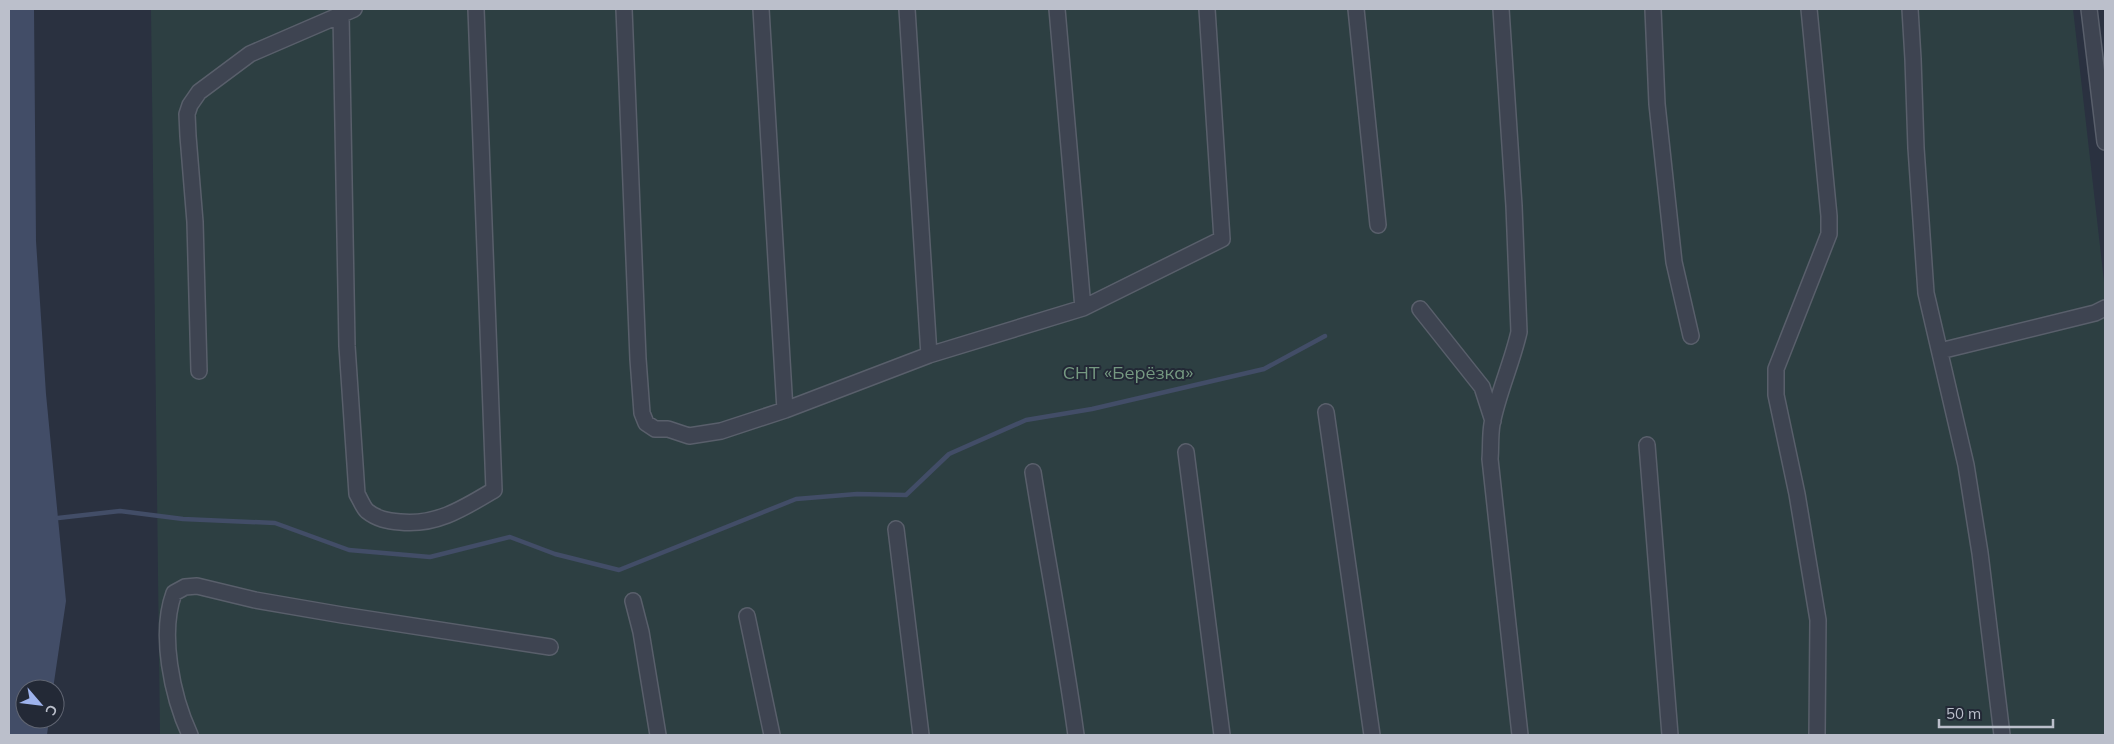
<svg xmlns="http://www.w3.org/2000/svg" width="2114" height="744" font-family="Mulish,sans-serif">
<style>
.green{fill:#2d3f42}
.water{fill:#424d67}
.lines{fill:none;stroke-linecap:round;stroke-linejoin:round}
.stream{stroke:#424d67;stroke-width:4.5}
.minor-casing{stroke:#595f6b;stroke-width:18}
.minor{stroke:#3e4451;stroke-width:15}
.labels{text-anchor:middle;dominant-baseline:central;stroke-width:4;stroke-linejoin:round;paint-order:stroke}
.park-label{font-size:18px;fill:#759981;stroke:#232936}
</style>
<rect width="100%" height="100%" fill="#2a3140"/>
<path class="green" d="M151 9H2073L2105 290V735H160Z"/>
<path class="water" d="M9 9H34L36 241 46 394 66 601 53 689H25V719H49L47 735H9Z"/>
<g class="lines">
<path class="stream" d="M58 518 120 511 183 519 275 523 349 550 430 557 510 537 555 554 619 570 796 499 857 494 906 495 949 454 1026 420 1092 409 1264 369 1325 336"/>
<g class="minor-casing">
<path id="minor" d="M624 9 638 359 642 413 646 423 655 429H668L689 436 721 431 785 410 929 355 1083 308 1222 239 1207 9
M761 9 785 410
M907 9 929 355
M1057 9 1083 308
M1356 9 1378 225
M1501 9 1514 206 1519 332C1512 363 1498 393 1492 424 1490 436 1491 448 1490 459L1520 735
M1653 9 1657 104 1674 262 1691 336
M1809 9 1829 216V234L1776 369V395L1797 494 1818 620 1817 735
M1910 9 1913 59 1916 148 1926 293 1966 465 1980 553 2002 735
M2089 9 2105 142
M341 14 347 346 357 494C360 499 363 507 367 511 377 519 387 521 400 522 436 526 464 508 494 490L476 9
M1420 309 1482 387 1493 421
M1940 351 2095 313 2105 308
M199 371 195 222 188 136 187 114 190 105 199 92 250 54 354 9
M1326 412 1372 735
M1647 445 1670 735
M1186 452 1222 735
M1033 472C1047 560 1064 647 1076 735
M896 529 921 735
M633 601 641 632 658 735
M747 616 772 735
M190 735C172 696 159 634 174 593L185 587 197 586 255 600 342 615 550 647"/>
</g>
<use href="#minor" class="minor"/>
</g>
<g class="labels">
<g class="park-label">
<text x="1128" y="372">СНТ «Берёзка»</text>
</g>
</g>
<rect width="2114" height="744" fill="none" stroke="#bbbfcb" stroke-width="20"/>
<g transform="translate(40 704) rotate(118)"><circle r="24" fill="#232936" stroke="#606572"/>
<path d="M0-4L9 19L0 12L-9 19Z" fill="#9eb3ed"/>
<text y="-8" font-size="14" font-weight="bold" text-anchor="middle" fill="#bbbfcb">С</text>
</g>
<path d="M1939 719v8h114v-8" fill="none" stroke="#bbbfcb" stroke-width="2.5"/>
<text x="1946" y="719" font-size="15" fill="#bbbfcb" stroke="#232936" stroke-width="4" paint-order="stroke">50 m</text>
</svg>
